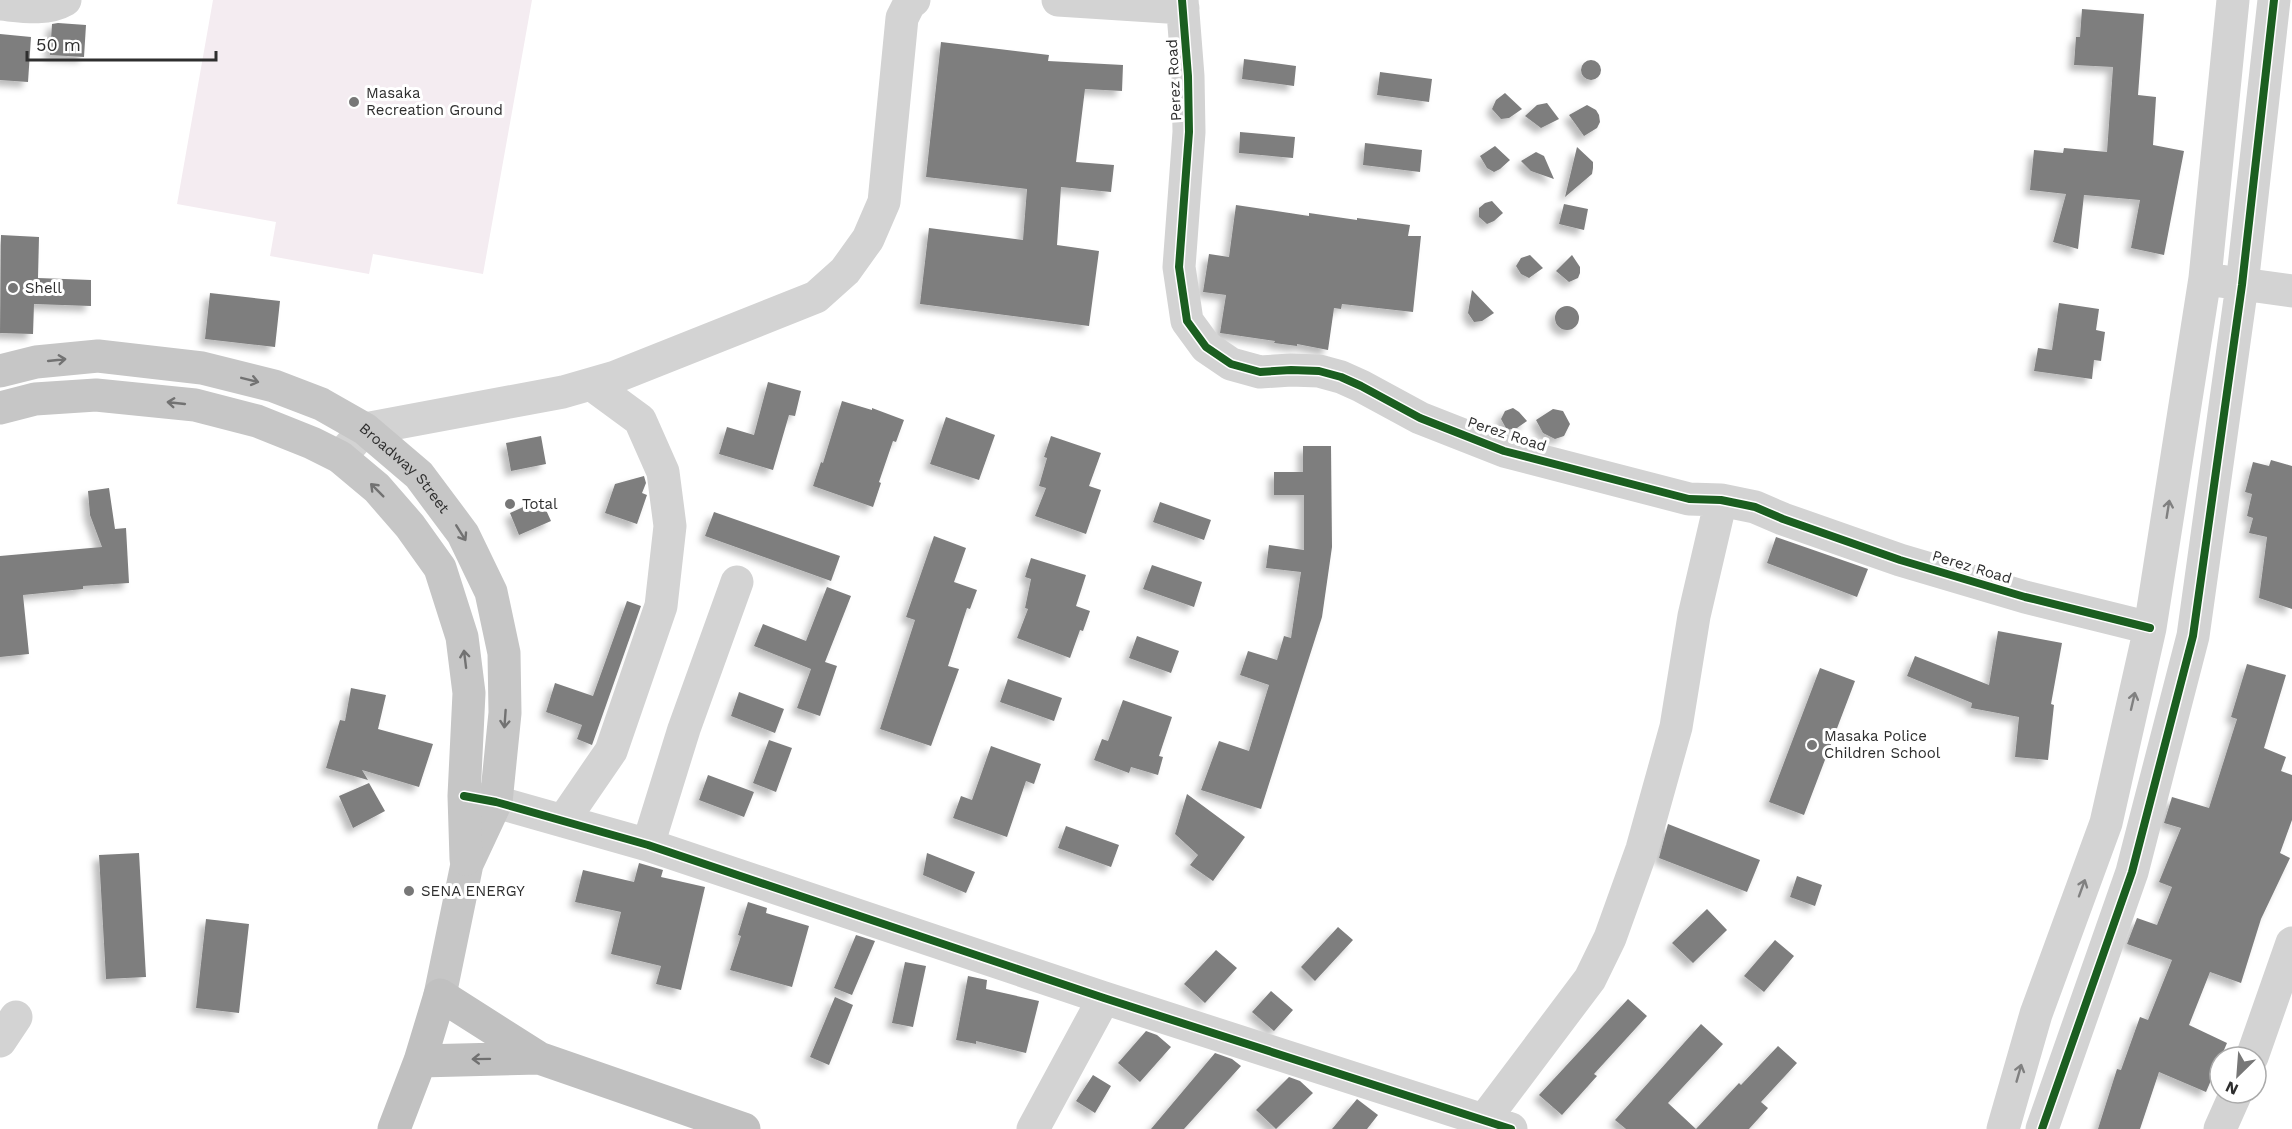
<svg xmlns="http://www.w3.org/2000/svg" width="2292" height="1129" font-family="'Work Sans',sans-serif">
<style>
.green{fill:#f4ecf1}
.building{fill:#7e7e7e;filter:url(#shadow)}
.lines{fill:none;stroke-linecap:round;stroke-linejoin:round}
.minor{stroke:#d3d3d3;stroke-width:33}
.major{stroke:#c6c6c6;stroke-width:33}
.highway{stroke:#c0c0c0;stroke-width:33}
.cycleway-casing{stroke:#fff;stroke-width:11}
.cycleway{stroke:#1b5e20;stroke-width:8}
.oneway{stroke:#727272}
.oneway2{stroke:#808080}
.oneway3{stroke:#707070}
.poi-dot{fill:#777;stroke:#fff;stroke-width:2}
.labels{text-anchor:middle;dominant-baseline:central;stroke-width:6;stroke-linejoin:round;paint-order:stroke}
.street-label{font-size:15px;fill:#2e2e2e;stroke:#fff}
.poi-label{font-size:15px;fill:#2e2e2e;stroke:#fff;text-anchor:start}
</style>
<defs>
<filter id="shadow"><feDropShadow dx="-5.5" dy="5.5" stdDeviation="3" flood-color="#0004"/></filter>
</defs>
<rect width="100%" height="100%" fill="#fff"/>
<path class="green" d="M213 0H532L483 274 373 254 369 274 270 256 276 222 177 204Z"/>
<path class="building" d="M2082 9 2144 14 2138 95 2156 97 2153 145 2184 151 2164 255 2131 248 2140 200 2084 195 2078 249 2053 242 2066 194 2030 190 2034 150 2063 153 2064 148 2107 152 2113 67 2074 65 2076 37H2080Z
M58 23 86 25 84 57 50 55 52 24Z
M0 34 31 37 28 82 0 80Z
M941 42 1049 55 1048 61 1123 65 1122 91 1085 89 1076 162 1114 165 1111 192 1061 187 1057 245 1099 251 1089 326 920 304 929 228 1023 240 1027 189 926 177Z
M1244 59 1296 66 1294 86 1242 79Z
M1581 70a10 10 0 1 1 20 0a10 10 0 1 1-20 0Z
M1380 72 1432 79 1429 102 1377 95Z
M1505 93 1522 109 1509 118 1501 119 1492 109 1496 100Z
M1547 103 1559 119 1541 128 1525 116 1537 105Z
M1587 105 1596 110 1599 115 1600 122 1597 128 1584 136 1569 115Z
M1240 132 1295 137 1293 158 1239 153Z
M1365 143 1422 150 1420 172 1363 165Z
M1495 146 1510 160 1500 169 1494 172 1487 168 1480 156Z
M1577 147 1593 162V168L1592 174 1565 197Z
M1536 152 1544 156 1554 179 1531 171 1521 161Z
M1492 201 1503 213 1494 221 1487 224 1479 217V208L1485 203Z
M1564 204 1588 209 1584 230 1559 224Z
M1236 205 1309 216V213L1357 220V218L1410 225 1408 236H1421L1413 312 1342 304 1341 309 1334 308 1328 350 1297 344V346L1274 343 1275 341 1220 333 1226 295 1203 292 1209 254 1229 257Z
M1 235 39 237 38 278 91 280V306L34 304 33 334 0 333Z
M1530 255 1543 268 1529 278 1521 274 1516 266 1521 258Z
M1572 255 1580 267V273L1578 278 1569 282 1556 271Z
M1472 290 1494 313 1482 321 1474 322 1468 313Z
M210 293 280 301 275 347 205 339Z
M2059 303 2099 309 2096 330 2105 332 2101 361 2094 360 2092 379 2034 371 2038 348 2052 350Z
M1555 318a12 12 0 1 1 24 0a12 12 0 1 1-24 0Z
M768 382 801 391 795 416 789 415 773 470 719 454 727 427 754 435Z
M842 401 872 410V408L904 420 896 442 893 441 879 482 881 483 873 507 813 486 821 462 823 463Z
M1513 408 1519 412 1527 421 1517 428 1507 430 1501 419 1505 411Z
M1553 409 1563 411 1570 424 1564 436 1555 439 1543 433 1536 420Z
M946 417 995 435 979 480 930 464Z
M541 436 546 464 511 471 506 443Z
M1051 436 1101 453 1089 486 1101 490 1086 534 1035 516 1046 488 1039 486 1047 458 1044 457Z
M1303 446H1331L1332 547 1322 617 1261 809 1201 790 1219 741 1249 751 1269 685 1240 675 1248 651 1277 660 1284 636 1291 638 1301 572 1266 568 1269 545 1304 550V495H1274V472H1303Z
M2271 460 2292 466V609L2259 598 2267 537 2249 533 2253 518 2247 516 2252 494 2245 492 2253 462 2269 466Z
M644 476 646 483 642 493 647 495 637 524 605 513 615 484Z
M109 488 115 529 126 528 129 583 83 586V589L23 595 29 654 0 657V556L102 547 90 515 88 491Z
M541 499 551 521 519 535 510 513Z
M1160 502 1211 520 1204 540 1153 522Z
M714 512 840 556 831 581 705 536Z
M934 536 966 548 954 582 977 590 970 609 967 608 948 666 959 669 931 746 880 729 915 620 906 617Z
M1776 537 1868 569 1857 597 1767 563Z
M1031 558 1086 575 1076 606 1090 611 1083 631 1080 630 1070 658 1017 638 1028 609 1025 608 1031 579 1025 577Z
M1152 565 1202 582 1194 607 1143 589Z
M827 587 851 596 825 662 837 666 820 716 797 708 811 669 754 646 763 624 806 641Z
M627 601 641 606 592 745 577 739 582 725 546 712 555 683 593 696Z
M1998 631 2062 643 2051 704 2054 705 2048 760 2015 757 2019 717 1971 708 1972 703 1907 676 1915 656 1989 685Z
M1137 636 1179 651 1171 673 1129 658Z
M2247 664 2286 675 2264 748 2286 757 2281 771 2292 775V820L2280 853 2290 858 2261 919 2241 983 2210 972 2189 1025 2227 1043 2206 1092 2159 1072 2140 1129H2098L2117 1069 2121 1070 2140 1017 2148 1020 2172 960 2127 944 2137 918 2157 925 2172 887 2159 882 2181 828 2164 823 2172 797 2209 808 2237 719 2231 717Z
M1820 668 1855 681 1804 815 1769 802Z
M1008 679 1062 698 1054 721 1000 702Z
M351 688 386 695 378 729 433 744 419 787 362 770 368 780 326 768 340 720 345 721Z
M739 692 784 709 775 733 731 716Z
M1123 700 1172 717 1159 756 1163 757 1158 775 1131 767 1129 773 1094 760 1102 739 1108 741Z
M769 740 792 748 776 792 753 783Z
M991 746 1041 764 1034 784 1026 781 1007 837 953 818 961 796 972 800Z
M708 775 754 792 744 817 699 800Z
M369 783 385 811 353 828 339 796Z
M1187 794 1245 837 1213 881 1190 865 1198 855 1175 834Z
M1668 824 1760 860 1747 892 1659 858Z
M1066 826 1119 845 1111 867 1058 848Z
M139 853 146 977 106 979 99 855Z
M927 853 975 872 966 893 923 875Z
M639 863 663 870 661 877 705 887 681 990 656 984 661 966 611 954 621 912 575 902 583 870 634 882Z
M1797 876 1822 885 1815 906 1790 897Z
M748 902 767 908 766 913 809 926 792 987 730 970 741 936 738 935Z
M1707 909 1727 930 1693 963 1672 943Z
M206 919 249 924 239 1013 196 1008Z
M1338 927 1353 940 1315 981 1301 967Z
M856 935 875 941 852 995 834 988Z
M1775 940 1794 956 1764 992 1744 976Z
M1216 950 1237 968 1205 1003 1184 984Z
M905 962 926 966 913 1027 892 1023Z
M968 976 987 980 986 989 1039 1001 1026 1053 976 1041V1044L956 1040Z
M1271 991 1293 1010 1274 1031 1252 1012Z
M835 997 853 1005 829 1065 810 1057Z
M1628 999 1647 1016 1594 1074 1597 1076 1562 1115 1539 1095Z
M1701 1024 1723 1044 1668 1103 1696 1129 1739 1083 1741 1085 1778 1046 1797 1063 1761 1102 1768 1108 1749 1129H1626L1615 1120Z
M1146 1031 1157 1035 1171 1047 1140 1082 1118 1063Z
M1215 1053 1232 1059 1241 1066 1184 1129H1151Z
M1093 1075 1111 1086 1095 1113 1076 1101Z
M1289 1077 1300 1081 1313 1093 1276 1129 1256 1110Z
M1357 1099 1378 1115 1367 1129H1332Z"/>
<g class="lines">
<path class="minor" d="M1058 0 1183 8
M1182 0 1188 76 1189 132 1179 267 1187 321 1206 347 1231 364 1260 372 1291 370 1319 371 1341 377 1361 386 1420 418 1504 451 1689 499 1721 500 1755 507 1783 519 1900 560 2025 597 2150 628
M0 4C21 6 46 11 65 0
M2220 281 2292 291
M340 457 365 429 563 392 615 377 816 297 845 271 868 239 884 202 902 18 909 4 914 0
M467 797 496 802 648 845 1104 998 1511 1129
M563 821 611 751 661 606 670 526 663 472 640 420 591 384
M648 845 684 729 737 582
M0 1041 16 1017
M2252 1057 2292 943
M1484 1120 1590 979 1610 938 1642 849 1676 727 1694 616 1721 500
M1033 1129 1104 998
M2003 1129 2036 1014 2106 823 2150 628 2205 278 2233 0
M2042 1129 2132 872 2193 636 2242 285 2274 0
M2220 1129 2236 1093"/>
<g class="major">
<path id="s1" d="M0 371 36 362 98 356 202 368 274 386 321 404 365 429 419 475 463 534 491 592 504 653 505 713 496 802 467 864 440 995"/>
<path d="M0 408 35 399 96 395 195 405 257 421 312 443 340 457 377 488 410 526 440 568 462 637 469 693 464 796 466 859"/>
</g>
<path class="highway" d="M420 1061 539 1058
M394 1129 420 1061 440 995 539 1058 744 1129"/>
<g class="cycleway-casing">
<path id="cycleway" d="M1182 0 1188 76 1189 132 1179 267 1187 321 1206 347 1231 364 1260 372 1291 370 1319 371 1341 377 1361 386 1420 418 1504 451 1689 499 1721 500 1755 507 1783 519 1900 560 2025 597 2150 628
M464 796 496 802 648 845 1104 998 1511 1129
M2042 1129 2132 872 2193 636 2242 285 2274 0"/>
</g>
<use href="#cycleway" class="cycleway"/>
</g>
<defs><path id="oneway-shaft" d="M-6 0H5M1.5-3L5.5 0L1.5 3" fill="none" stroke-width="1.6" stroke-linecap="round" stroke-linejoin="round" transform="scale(1.5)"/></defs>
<g class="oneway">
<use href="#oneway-shaft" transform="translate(57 360) rotate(-6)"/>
<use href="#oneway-shaft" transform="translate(250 380) rotate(14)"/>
<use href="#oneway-shaft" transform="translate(176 403) rotate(-174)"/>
<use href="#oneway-shaft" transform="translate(377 490) rotate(-135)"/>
<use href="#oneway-shaft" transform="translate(461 533) rotate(58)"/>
<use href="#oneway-shaft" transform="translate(465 659) rotate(-97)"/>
<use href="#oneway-shaft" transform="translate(505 719) rotate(94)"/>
</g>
<g class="oneway2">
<use href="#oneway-shaft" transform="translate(2168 509) rotate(-81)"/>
<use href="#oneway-shaft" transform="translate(2133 701) rotate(-77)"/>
<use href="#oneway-shaft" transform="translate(2082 888) rotate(-70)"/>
<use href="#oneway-shaft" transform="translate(2019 1073) rotate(-74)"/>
</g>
<use class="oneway3" href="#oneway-shaft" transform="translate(481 1059) rotate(179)"/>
<g class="poi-dot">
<circle cx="354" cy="102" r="6"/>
<circle cx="13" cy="288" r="6"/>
<circle cx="510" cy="504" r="6"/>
<circle cx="1812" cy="745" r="6"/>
<circle cx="409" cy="891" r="6"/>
</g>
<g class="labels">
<g class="street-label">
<text transform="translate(1174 80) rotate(-93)">Perez Road</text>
<text transform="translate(1507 434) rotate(18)">Perez Road</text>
<text stroke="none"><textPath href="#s1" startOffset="435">Broadway Street</textPath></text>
<text transform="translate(1972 567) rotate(17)">Perez Road</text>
</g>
<g class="poi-label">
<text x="366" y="93">Masaka<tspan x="366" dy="17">Recreation Ground</tspan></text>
<text x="25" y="288">Shell</text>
<text x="522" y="504">Total</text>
<text x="1824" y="736">Masaka Police<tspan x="1824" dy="17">Children School</tspan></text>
<text x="421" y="891">SENA ENERGY</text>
</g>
</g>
<g transform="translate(2238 1075) rotate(205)"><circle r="28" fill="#ffffff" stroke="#ababab" stroke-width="1.5"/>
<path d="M0-4.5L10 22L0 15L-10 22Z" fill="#777777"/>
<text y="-9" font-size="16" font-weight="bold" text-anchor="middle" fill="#2e2e2e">N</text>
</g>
<path d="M27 51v9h189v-9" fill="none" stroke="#2e2e2e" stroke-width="3"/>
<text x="36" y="51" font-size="18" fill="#2e2e2e" stroke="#ffffff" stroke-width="4.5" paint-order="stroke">50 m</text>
</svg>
